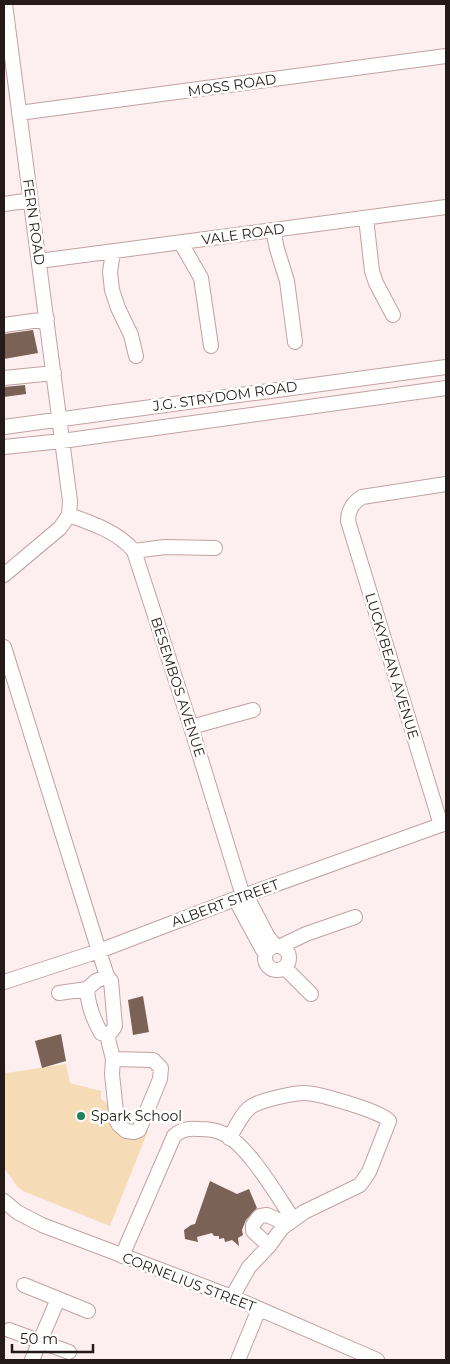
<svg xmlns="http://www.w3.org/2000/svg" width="450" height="1364" font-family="Montserrat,sans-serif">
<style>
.green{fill:#f6dcb6}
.building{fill:#7a6256}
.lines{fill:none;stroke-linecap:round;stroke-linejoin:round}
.minor-casing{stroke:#c0a2a0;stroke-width:16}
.minor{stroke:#fff;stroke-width:14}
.poi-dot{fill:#1f825b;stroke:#fff;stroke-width:2}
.labels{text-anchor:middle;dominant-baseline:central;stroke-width:5;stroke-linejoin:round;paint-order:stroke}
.street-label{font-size:14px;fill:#251a1a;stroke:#fff}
.poi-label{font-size:14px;fill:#251a1a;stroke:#fff;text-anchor:start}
</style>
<rect width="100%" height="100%" fill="#fdefef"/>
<path class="green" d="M66 1064 70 1083 101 1091V1099L148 1131 110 1226 23 1191 17 1186 4 1168V1066L6 1073Z"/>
<path class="building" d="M33 330 38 353 4 359V334Z
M25 385 26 394 4 397V387Z
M143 996 149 1032 133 1035 128 1000Z
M61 1034 66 1061 42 1068 35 1041Z
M210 1181 237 1194 249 1189 257 1208 246 1220 242 1230 243 1235 238 1238 239 1246 232 1240 225 1242 224 1238 219 1239V1236H214L212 1233 197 1237 198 1242 185 1239 184 1230 191 1225 195 1224Z"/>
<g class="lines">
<g class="minor-casing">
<path id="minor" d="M19 113 446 56
M4 204 31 200
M366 218 372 271 376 283 393 315
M273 230 277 249 287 281 295 342
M181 243 201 278 211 346
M113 252 110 272 112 290 118 308 131 335 136 356
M39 261 446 207
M4 325 47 319
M4 378 54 373
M4 427 446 367
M4 447 62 441 446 388
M69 515C92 523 118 532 134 551L191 727 243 896
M134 551 165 547 215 548
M4 575 60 528 69 515 70 501 5 4
M4 647 99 951 107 976 111 981 115 1026 112 1031 107 1035
M191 727 253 710
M441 825 348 521C348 510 352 503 362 497L446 484
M246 895 268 937 275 945
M235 899 265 954
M265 958a12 12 0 1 1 24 0a12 12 0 1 1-24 0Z
M281 946 306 934 355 917
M285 968 311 994
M4 982 99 951 235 899 446 823
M87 989C88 1005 93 1019 101 1033L107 1035
M59 993 87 989 96 981 107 976
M107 1035 113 1059 112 1074 117 1121 119 1125 126 1131 134 1132 139 1130 160 1079 161 1068 153 1060 113 1059
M229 1138C236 1128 242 1112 252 1106 262 1100 293 1093 305 1093 317 1093 384 1112 389 1121L369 1172 360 1185 304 1212 282 1228 269 1246 249 1267 232 1297
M4 1201 17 1212 42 1225 232 1297 377 1360
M260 1216 267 1215 287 1224
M258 1218 253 1225V1231L269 1246
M122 1256 174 1136C181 1129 190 1128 199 1129 206 1129 216 1130 222 1133 247 1143 278 1197 293 1219
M24 1285 88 1311
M9 1330 69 1352
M32 1360 58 1299
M238 1360 259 1309"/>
</g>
<use href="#minor" class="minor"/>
</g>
<circle class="poi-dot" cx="81" cy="1116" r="5"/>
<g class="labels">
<g class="street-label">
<text transform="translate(232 85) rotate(-8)">MOSS ROAD</text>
<text transform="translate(34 222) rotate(82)">FERN ROAD</text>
<text transform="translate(243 234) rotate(-8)">VALE ROAD</text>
<text transform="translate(225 396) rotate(-8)">J.G. STRYDOM ROAD</text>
<text transform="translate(392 666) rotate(73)">LUCKYBEAN AVENUE</text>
<text transform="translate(178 687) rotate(72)">BESEMBOS AVENUE</text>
<text transform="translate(225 903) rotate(-20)">ALBERT STREET</text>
<text transform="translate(189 1282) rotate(21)">CORNELIUS STREET</text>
</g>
<g class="poi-label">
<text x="91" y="1116">Spark School</text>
</g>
</g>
<rect width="450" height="1364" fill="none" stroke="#251a1a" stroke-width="10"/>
<path d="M12 1344v8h81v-8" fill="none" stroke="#251a1a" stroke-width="2.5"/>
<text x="20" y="1344" font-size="15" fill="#251a1a" stroke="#ffffff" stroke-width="4" paint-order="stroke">50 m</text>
</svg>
